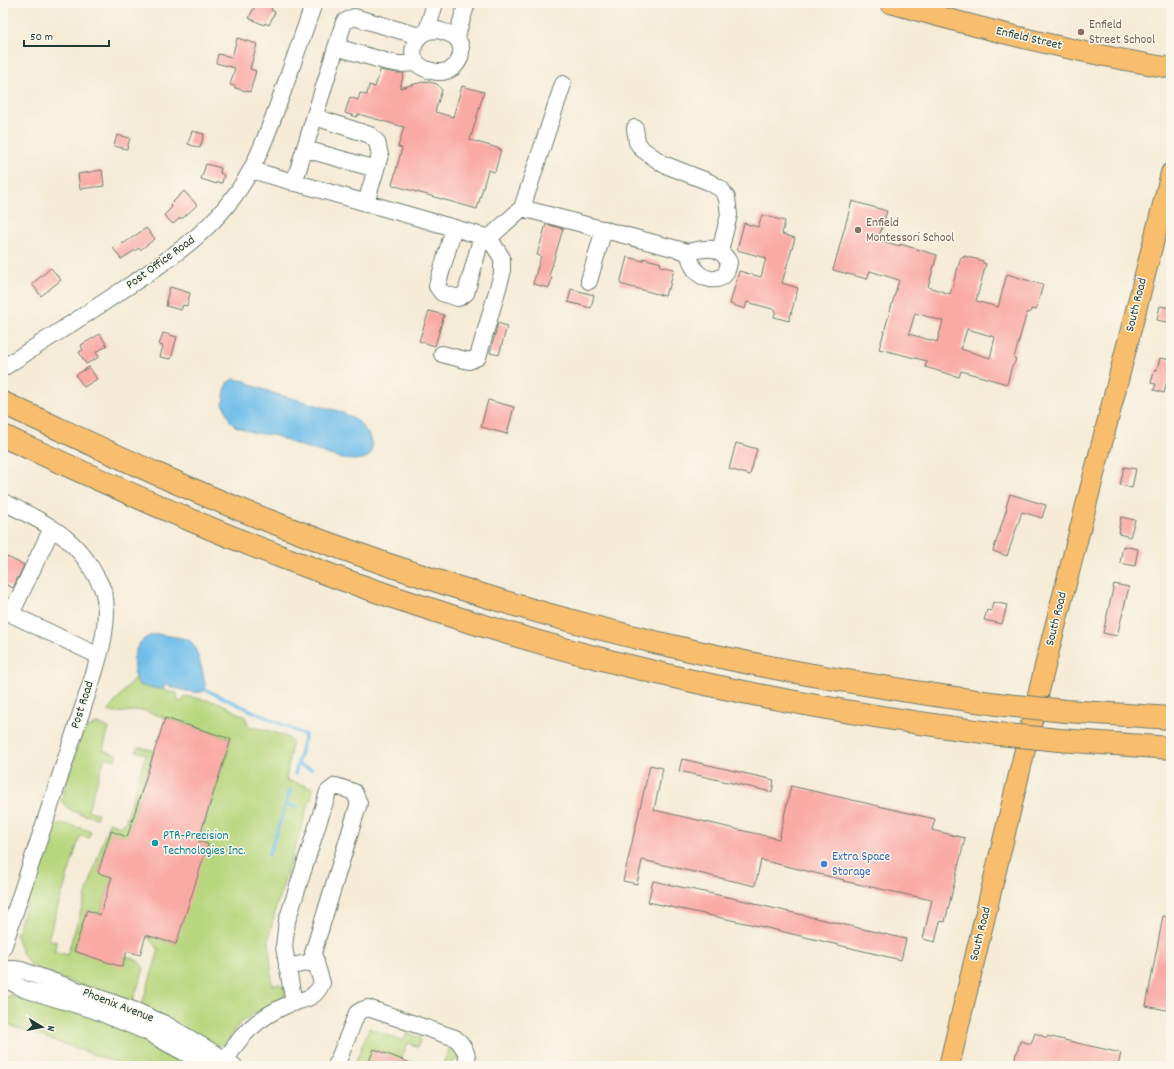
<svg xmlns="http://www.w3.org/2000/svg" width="1174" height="1069" font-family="Dekko,sans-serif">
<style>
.green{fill:#b7d77e;stroke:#6b8a59}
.water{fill:#6fbeea;stroke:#477e8f}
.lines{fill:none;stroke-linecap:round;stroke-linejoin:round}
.stream{stroke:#6fbeea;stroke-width:3.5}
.building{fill:#faaaa5;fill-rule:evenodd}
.minor-casing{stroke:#6a7a6d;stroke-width:18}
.major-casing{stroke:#6a7a6d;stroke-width:22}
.highway-casing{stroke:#6a7a6d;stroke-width:24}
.minor{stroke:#fff;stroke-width:16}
.major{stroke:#f9be6d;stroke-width:20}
.highway{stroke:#f9be6d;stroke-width:22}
.highway-bridge-casing{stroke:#6a7a6d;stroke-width:24;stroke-linecap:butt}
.highway-bridge{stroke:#f9be6d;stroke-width:22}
.education-dot{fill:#8d6e63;stroke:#fbf7ec;stroke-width:1.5}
.culture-dot{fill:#0f9aa8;stroke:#fbf7ec;stroke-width:1.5}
.shop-dot{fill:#3f7fe0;stroke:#fbf7ec;stroke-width:1.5}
.labels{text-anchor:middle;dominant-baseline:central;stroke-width:3;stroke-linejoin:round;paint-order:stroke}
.education-label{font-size:13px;fill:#785e54;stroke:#fbf7ec;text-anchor:start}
.street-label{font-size:13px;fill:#1f3d34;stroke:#fbf7ec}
.culture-label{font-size:13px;fill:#0d838f;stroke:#fbf7ec;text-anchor:start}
.shop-label{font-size:13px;fill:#366cbe;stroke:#fbf7ec;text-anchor:start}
</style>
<rect width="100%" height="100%" fill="#fbf7ec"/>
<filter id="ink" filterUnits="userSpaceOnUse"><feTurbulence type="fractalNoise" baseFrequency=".025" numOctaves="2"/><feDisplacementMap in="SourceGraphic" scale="8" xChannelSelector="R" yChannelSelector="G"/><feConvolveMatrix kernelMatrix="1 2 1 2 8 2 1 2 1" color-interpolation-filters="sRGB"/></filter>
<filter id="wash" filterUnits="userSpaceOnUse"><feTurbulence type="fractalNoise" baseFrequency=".012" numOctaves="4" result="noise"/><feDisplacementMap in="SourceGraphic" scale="16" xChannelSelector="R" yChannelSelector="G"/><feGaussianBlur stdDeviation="0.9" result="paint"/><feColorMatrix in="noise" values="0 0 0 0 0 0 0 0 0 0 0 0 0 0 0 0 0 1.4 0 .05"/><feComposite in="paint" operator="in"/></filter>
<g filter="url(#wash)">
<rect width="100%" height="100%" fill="#f5ebd6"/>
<path class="green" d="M135 677 139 685 151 688 163 689 168 692 177 693 178 700 180 703 186 696 220 703 245 717 249 726C259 729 287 733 292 742L286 780 314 788 276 907 270 932 269 939 272 985 279 984 285 988 286 999C270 1007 249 1013 237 1027 230 1036 231 1044 218 1046L141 1007 159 950 146 935 176 944 198 841 231 739 142 710 115 713 108 711Z
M95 724H100L109 728 103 750 117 755 115 760 105 757 88 810 98 814 96 818C84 814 67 813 61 800L82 732Z
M139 747 144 748 154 751 127 837 111 832 98 872 112 877 100 915 87 910 74 951 122 966 126 956C133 959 141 960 144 969L132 1003 34 969C24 958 20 950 16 935L53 827 59 824H65L91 831 89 838 80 836 48 939 57 942 54 951 67 955 109 822 120 826 125 823 146 754 136 751 137 748Z
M19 995 76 1012 124 1029 198 1066H127L3 1023V998L10 996Z
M369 1028 403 1041 407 1033 421 1038 418 1047 408 1043 401 1060 374 1049 367 1066H354Z
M449 1049C456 1050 459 1055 460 1061L455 1059 452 1066H442Z"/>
<path class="water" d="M233 379 246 381 251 385 276 394 338 411 356 419 369 435 372 446 371 453 368 457 362 459 356 460 343 459 298 445 273 435 254 433 235 426 230 421 223 403 224 396 227 383Z
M158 634C167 636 181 637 189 640 197 644 205 680 206 690 198 696 180 689 170 687V684H166L163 689 151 688 139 685C129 665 132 637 158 634Z"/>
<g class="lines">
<path class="stream" d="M206 690 305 735 295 774
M298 765 311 769
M290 790 286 804 297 807
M269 855 286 804"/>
</g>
<g id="blocks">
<path class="building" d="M256 3H274L271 10 275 12 269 25 265 23 264 25 249 18Z
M237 38 257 44 250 69 256 71 250 92 235 88V86L230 85 235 68 216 63 218 54 232 57Z
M380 70 397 73H404L400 88 426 81 437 84 442 90 435 112 453 117 462 86 484 92 470 140 501 149 495 172 488 170 477 209 392 185 402 148 398 147 404 127 358 114 357 117 345 113 350 97 358 100 360 93 367 95 369 85 375 87Z
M192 131 204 134 200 148 188 144Z
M117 135 130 138 127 149 114 146Z
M206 164 221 168 220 173 224 175 222 183 217 182V184L201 179Z
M102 170 104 186 80 189 78 174Z
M184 191 197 205 183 218H180L173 224 164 215 172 207 170 205Z
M852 201 887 211 878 240 900 246V244L937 255 928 287 950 294 961 257 964 258V256L983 261V263L986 264 976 301 998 307 1007 274 1043 285 1036 310 1031 309 1030 313 1027 312 1014 358 1016 359 1014 364 1012 366 1007 384 961 371 959 377 925 367 927 361 879 349 899 280 870 271 867 279 833 270ZM915 313 943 321 937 342 909 334ZM967 329 995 337 990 358 961 349Z
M762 215 785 221 782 234 795 238 782 283 798 288 789 321 774 317 776 310 747 302 745 309 730 304 739 271 761 277 766 258 737 250 744 223 758 227Z
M546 224 563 229 549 276 552 277 549 288 533 284 541 256 537 255Z
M146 228 155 239 140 250 139 248 121 259 113 248 122 242 123 244Z
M627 257 643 261V258L661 263 660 266 674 269 669 289H667L665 296 620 284Z
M51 268 61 280 41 296 32 284Z
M170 287 190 293 187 306 183 305 181 310 166 306 167 302 166 301Z
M571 289 594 295 591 308 568 302Z
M1160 306 1171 308V323L1157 320Z
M429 311 444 315 435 346 419 341Z
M498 323 507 326 499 355 490 353Z
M163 333 177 337 171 359 160 357 163 346 159 345Z
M100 334 107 346 96 352 99 357 86 364 79 352 83 350 81 345Z
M1160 358 1171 360V375L1169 374 1164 393 1154 390 1156 384 1151 383 1155 369 1157 370Z
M89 367 97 379 84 387 76 375Z
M488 400 514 407 507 434 481 427Z
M736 443 757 449 750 475 729 469Z
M1124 467 1136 469 1132 488 1120 485Z
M1010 494 1046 505 1042 518 1022 512 1007 556 993 551 1007 508 1006 507Z
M1121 517 1135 520 1130 537 1119 534 1120 528H1119Z
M1123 546 1138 549 1135 566 1120 563Z
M3 555 24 565 13 588 3 583Z
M1114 584 1129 587 1117 636 1103 633Z
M993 602 1007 605 1002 624 984 620 987 610 991 611Z
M165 718 231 739 198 841 208 844 176 944 146 935 140 955 127 951 122 967 74 951 87 910 100 915 112 877 98 873 111 831 127 837Z
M682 759 774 780 772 792 679 771Z
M650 765 663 768 654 810 779 839 791 786 935 819 932 830 965 838 945 922 940 921 935 942 923 939 932 900 843 881 844 880 761 860 755 886 642 860 637 884 623 881Z
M653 881 755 903V904L906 939 901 960 759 926 648 902Z
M1163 916 1171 917V1011L1146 1006Z
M1035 1033 1047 1038V1036L1121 1053 1118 1066H1014L1016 1053H1017L1020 1041 1031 1044Z
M374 1049 416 1065V1066H367Z"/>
</g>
</g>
<g filter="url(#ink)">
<use href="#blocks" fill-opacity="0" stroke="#6a7a6d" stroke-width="1"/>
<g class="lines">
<g class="minor-casing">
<path id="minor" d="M438 30C444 32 450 33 455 37 467 47 460 68 446 71 438 74 423 70 417 63 409 53 415 36 426 32 429 30 434 31 438 30Z
M427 31 435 3
M456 38 467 3
M336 47 388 62 399 64 417 63
M315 117 370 135 377 142 380 155 366 203
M635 128 637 142 642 149 663 164 709 182 721 189 727 198 729 215 720 251
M305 149 376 169
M251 170 489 238 502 258V274L478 357 469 361 442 354
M294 183 344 22 354 17 419 36
M522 208 688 252C690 259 692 267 697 272 703 279 715 282 723 276 727 273 728 267 729 262 719 244 705 248 688 252
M454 228 437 286 442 293 458 298 466 293 482 236
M489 238 522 208 563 84
M589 281 604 229
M3 368C39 344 76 321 112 297 167 261 218 230 251 170 264 145 273 118 283 91 293 62 304 32 314 3
M3 502C39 519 73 535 93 571 97 578 102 586 104 593 110 621 101 651 93 677L3 948
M52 528 11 614 99 656
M287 967 316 961
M3 969H13L21 970 136 1011 165 1024 226 1060 234 1066
M3 978 24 989 94 1010 145 1031 209 1066
M224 1066C235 1038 259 1017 287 1005 303 998 313 1002 322 983L313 953 359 803 354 792 336 786 328 792 287 921 284 947 294 1003
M336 1066 357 1013 362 1010 368 1008 455 1038C464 1045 468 1055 468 1066"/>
</g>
<g class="major-casing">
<path id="major" d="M890 3C982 29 1076 53 1171 68
M949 1066 1046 662 1171 173"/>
</g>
<g class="highway-casing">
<path id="highway" d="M3 403C88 442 172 483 259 517 400 573 550 619 698 652 800 675 902 691 1005 705
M3 436C97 479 190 522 287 559 408 605 532 643 658 673 770 700 884 719 998 734
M1066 711 1171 718
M1059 740 1171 748"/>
</g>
<use href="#minor" class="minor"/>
<use href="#major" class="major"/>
<use href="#highway" class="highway"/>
<g class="highway-bridge-casing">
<path id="highway-bridge" d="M1005 705 1066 711
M998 734 1059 740"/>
</g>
<use href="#highway-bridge" class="highway-bridge"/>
</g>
</g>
<g class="education-dot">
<circle cx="1081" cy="32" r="4"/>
<circle cx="858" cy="230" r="4"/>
</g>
<circle class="culture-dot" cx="155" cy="843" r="4"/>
<circle class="shop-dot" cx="824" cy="864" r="4"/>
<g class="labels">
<g class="education-label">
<text x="1089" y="25">Enfield<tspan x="1089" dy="15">Street School</tspan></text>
<text x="866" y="223">Enfield<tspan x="866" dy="15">Montessori School</tspan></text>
</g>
<g class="street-label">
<text transform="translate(1029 39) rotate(13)">Enfield Street</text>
<text transform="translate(161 263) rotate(-36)">Post Office Road</text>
<text transform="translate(1137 305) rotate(-76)">South Road</text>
<text transform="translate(1057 619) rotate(-76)">South Road</text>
<text transform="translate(83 705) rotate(-72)">Post Road</text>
<text transform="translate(981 934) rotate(-76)">South Road</text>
<text transform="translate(118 1006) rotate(21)">Phoenix Avenue</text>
</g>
<g class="culture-label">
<text x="163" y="836">PTR-Precision<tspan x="163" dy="15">Technologies Inc.</tspan></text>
</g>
<g class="shop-label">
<text x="832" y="857">Extra Space<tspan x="832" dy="15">Storage</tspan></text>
</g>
</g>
<rect width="1174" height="1069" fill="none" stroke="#fbf7ec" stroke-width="16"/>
<g transform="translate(42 1027) rotate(100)" stroke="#fbf7ec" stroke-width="3" paint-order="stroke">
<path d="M0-3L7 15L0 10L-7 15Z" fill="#1f3d34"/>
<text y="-6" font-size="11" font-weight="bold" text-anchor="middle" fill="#1f3d34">N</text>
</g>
<path d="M24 40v6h85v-6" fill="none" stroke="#1f3d34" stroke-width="2"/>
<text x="30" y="40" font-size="12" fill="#1f3d34" stroke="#fbf7ec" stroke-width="3" paint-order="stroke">50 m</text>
</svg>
